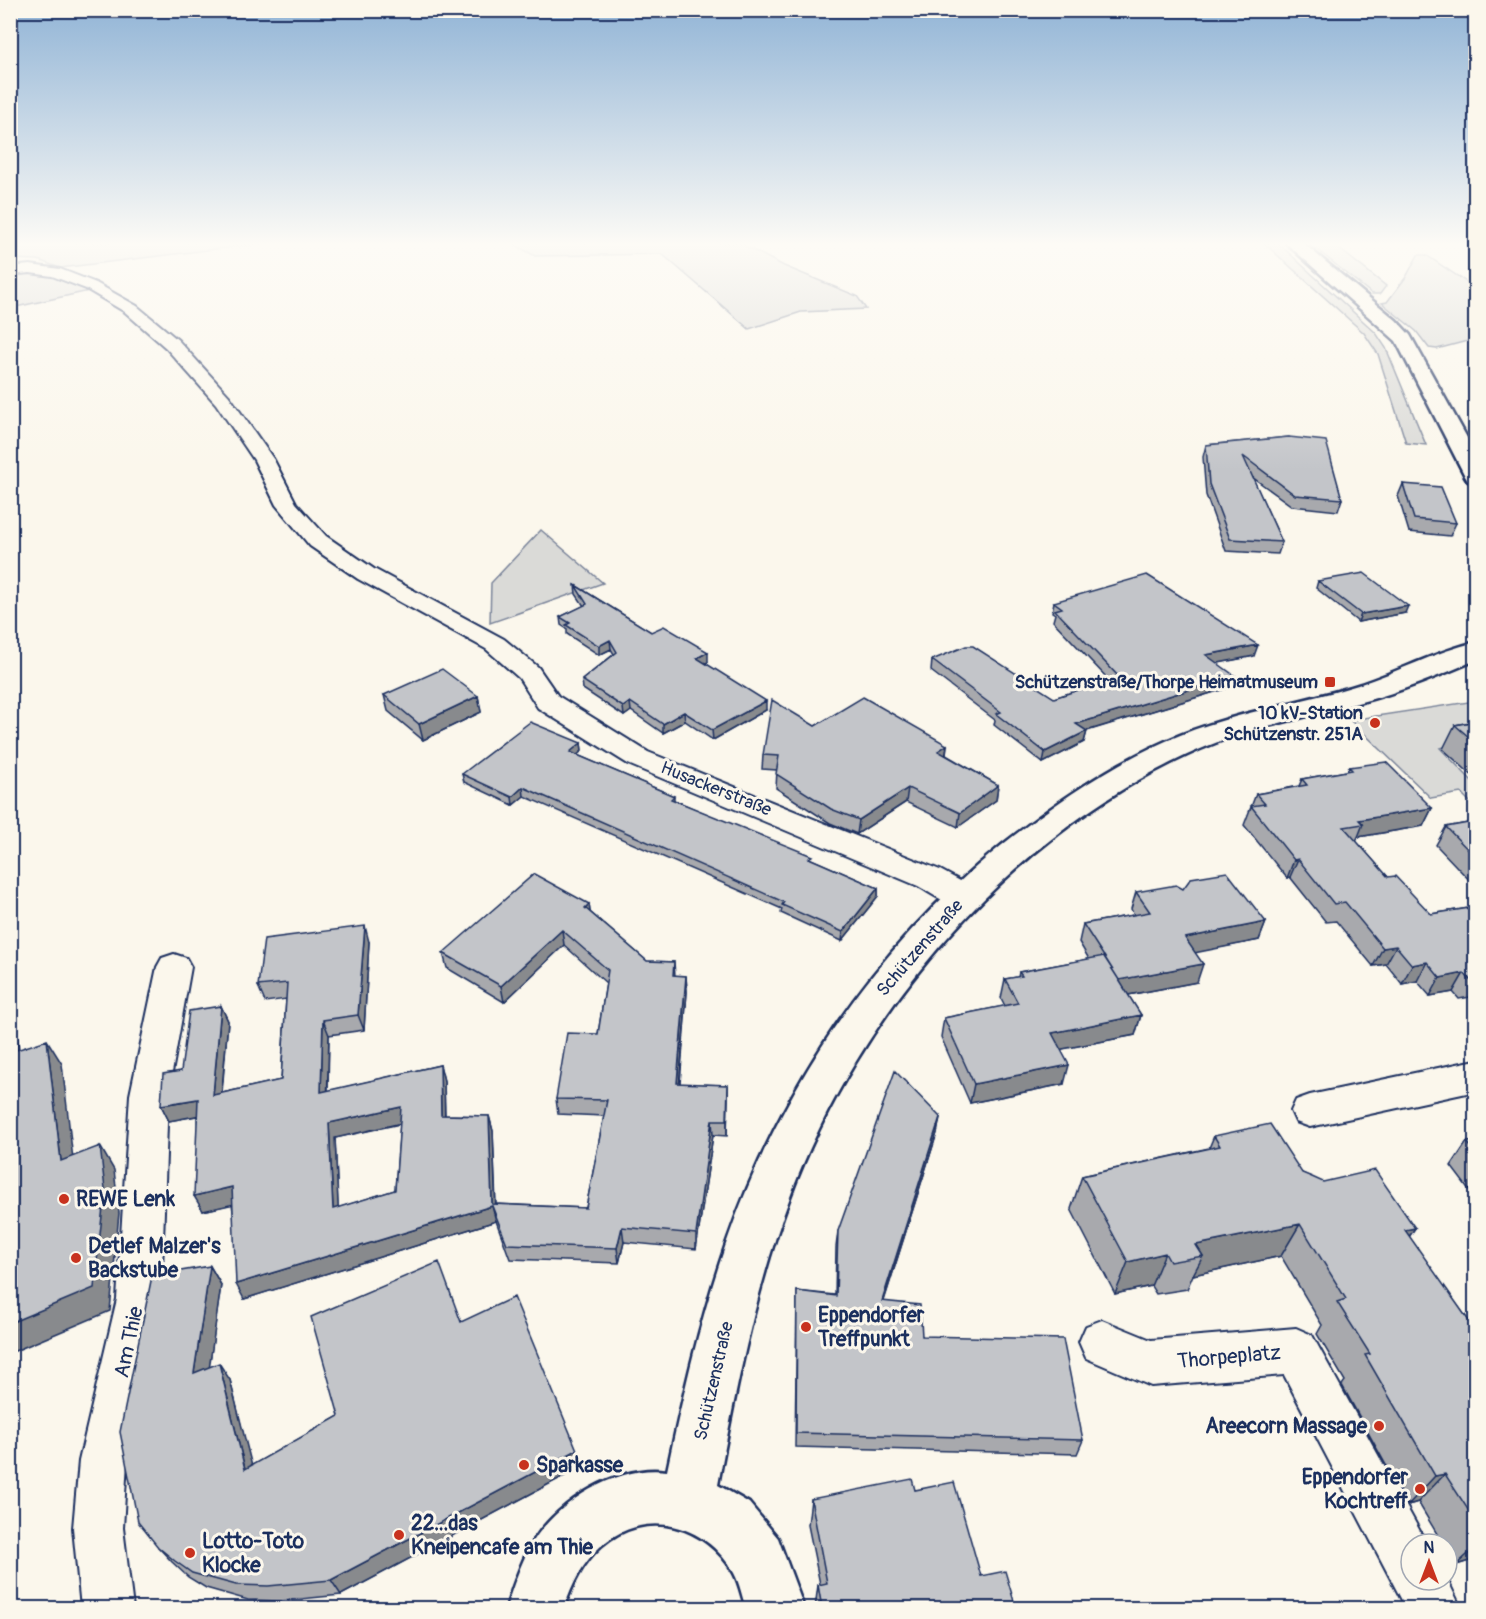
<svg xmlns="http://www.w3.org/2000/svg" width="1486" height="1619" font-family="Pangolin,sans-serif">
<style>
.green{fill:#dadad7;stroke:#7a849a;stroke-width:1.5}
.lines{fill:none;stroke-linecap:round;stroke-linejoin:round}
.street-casing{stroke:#1b2f5e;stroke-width:4}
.secondary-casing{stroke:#1b2f5e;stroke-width:5}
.street{fill:#fbf7ec;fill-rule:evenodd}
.secondary{fill:#fbf7ec;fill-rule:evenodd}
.wall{fill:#a8a9ad;stroke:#1b2f5e;stroke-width:1.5;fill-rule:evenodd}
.shaded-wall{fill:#888a8d;stroke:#1b2f5e;stroke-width:1.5}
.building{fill:#c3c5c9;stroke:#1b2f5e;stroke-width:1.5;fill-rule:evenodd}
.poi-dot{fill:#c8321e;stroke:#fbf7ec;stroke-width:2}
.labels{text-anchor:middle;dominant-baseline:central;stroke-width:6;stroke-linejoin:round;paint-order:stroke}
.poi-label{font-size:18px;font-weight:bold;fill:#1b2f5e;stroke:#fbf7ec;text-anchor:end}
.street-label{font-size:18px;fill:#1b2f5e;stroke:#fbf7ec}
.near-poi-label{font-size:21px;font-weight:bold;fill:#1b2f5e;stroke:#fbf7ec;text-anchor:start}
.near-street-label{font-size:21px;fill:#1b2f5e;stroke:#fbf7ec}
</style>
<rect width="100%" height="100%" fill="#fbf7ec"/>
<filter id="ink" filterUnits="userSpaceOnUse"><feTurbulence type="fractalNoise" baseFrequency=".0167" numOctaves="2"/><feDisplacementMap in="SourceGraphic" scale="12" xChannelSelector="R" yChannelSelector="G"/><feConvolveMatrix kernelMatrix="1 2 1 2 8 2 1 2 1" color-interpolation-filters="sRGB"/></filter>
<g filter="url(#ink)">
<path class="green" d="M11 243H266L60 268 38 260 11 259Z
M512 243H739L784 266 857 296 866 309 801 312 749 329 662 254 535 256Z
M1264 243H1278L1376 333 1386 348 1426 445 1406 443 1378 354 1364 333Z
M1309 243H1332L1386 286 1380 294H1372Z
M1418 255H1426L1475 288V339L1437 349 1429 348 1416 331 1382 303 1387 302 1406 277Z
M27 272 52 276 89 291 11 308V273Z
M541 530 603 583 490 623 491 583Z
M1475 701V741L1440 748 1475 784V807L1461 793 1431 798 1350 720Z"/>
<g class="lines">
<g class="street-casing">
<path id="street" d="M30 265 60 269 96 283 137 306 178 340 229 396 274 460 296 503 326 536 374 569 504 639 538 667 558 696 648 752 940 870 975 889 980 897 975 905C954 911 936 896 918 886L628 764 538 708 519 678 486 649 358 579 310 546 276 505 254 460 216 404 166 348 125 312 86 289 52 276 30 273 10 275V267Z
M174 954 186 958 191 967 168 1095 161 1299 127 1461 123 1528 133 1608H81L73 1528 79 1461 117 1299 130 1095 157 967 162 958Z
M1476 1060V1091L1310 1127 1296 1122 1291 1111 1296 1100 1310 1095Z
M1102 1320 1151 1340 1296 1328 1312 1335 1427 1544H1411V1580L1447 1579 1461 1608H1406L1284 1375 1151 1386 1086 1358 1079 1342 1086 1326Z"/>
</g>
<g class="secondary-casing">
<path id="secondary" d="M1286 243H1303L1396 320 1410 335 1476 454V483L1468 481 1465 476 1396 341Z
M1476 642V660C1438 676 1401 692 1361 702 1302 719 1243 728 1187 755 1008 838 858 1013 790 1197 755 1290 736 1388 718 1485L749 1503 778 1538 804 1608H746C742 1597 740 1584 734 1573 707 1525 646 1506 601 1546 582 1563 572 1585 564 1608H506C512 1589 523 1557 534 1540 559 1501 619 1464 667 1471 683 1395 700 1320 725 1247 779 1090 873 949 1002 845 1053 805 1107 767 1166 741 1228 713 1294 705 1358 685 1398 672 1435 652 1476 642Z"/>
</g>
<use href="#street" class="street"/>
<use href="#secondary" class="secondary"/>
</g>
<path class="wall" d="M1289 437 1342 499 1338 511 1292 506 1252 477 1282 542 1278 554 1226 551 1206 495 1203 457 1206 445Z
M1403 484 1456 523 1450 536 1409 532 1398 496Z
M1318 581 1405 613 1358 622 1316 588Z
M575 585 651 632 708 662 705 663 766 710 713 740 685 721 663 733 631 711 624 716 583 689 582 680 614 654 611 649 599 655 567 634V629L561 625 560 617 584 606 576 594Z
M1054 602 1254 656 1217 663 1231 687 1087 731 1084 742 1043 763 994 725 995 720 931 671 932 660 1054 698 1109 680 1053 621 1055 614 1052 612Z
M384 695 478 696 481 712 423 740 388 711Z
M1476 721V779L1443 749 1455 725Z
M815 726 947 745 946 755 998 785 996 800 958 827 906 802 857 834 830 823 776 788 777 770 762 769 763 755Z
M581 743 582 751 577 755 674 796V800L878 888V896L842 941 781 913 782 909 524 796 513 805 464 782 462 774Z
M1349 767 1432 808 1423 826 1358 837 1356 841 1388 877 1431 914 1476 907V996L1459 999 1453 992 1430 996 1417 981 1402 984 1386 964 1373 966 1336 921 1326 922 1290 877 1287 878 1244 825 1256 794 1299 786 1302 779 1347 771Z
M1476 820V887L1436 845 1446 827 1468 823Z
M1183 889 1266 922 1259 940 1195 952 1197 982 1128 995 1141 1015 1135 1035 1061 1049 1064 1084 970 1103 941 1037 944 1018 1005 1006 1001 998 1005 979 1018 977 1019 972 1089 959 1079 942 1083 924 1134 915 1131 909 1136 892Z
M589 904 590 912 647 961 674 962 675 976H686L687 992 680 1084 728 1085 727 1136 713 1135 696 1249 624 1242 619 1263 510 1259 496 1221 244 1299 232 1204 203 1211 197 1116 169 1121 161 1105 181 1071 221 1006 228 1021 222 1093 281 1080 286 999 265 1002 258 986 369 942 364 1030 329 1035 328 1091 440 1065 444 1081 445 1115 489 1116 493 1131 496 1204 586 1208 604 1116 558 1114 556 1099 598 1034 606 983 564 945 504 1002 447 968 443 953ZM400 1124 395 1190 338 1208 335 1138Z
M940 1117 937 1133 884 1301 922 1336 1083 1440 1077 1454 795 1447 797 1291 835 1295 836 1247 838 1231Z
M1214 1136 1302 1173 1415 1228 1409 1237 1476 1331V1559L1456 1565 1447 1550V1544H1443L1418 1502 1408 1505 1342 1385 1345 1381 1317 1334 1322 1325 1281 1256 1193 1275 1187 1289 1156 1294 1151 1286 1115 1294 1071 1209 1082 1176 1209 1148Z
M1476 1141V1199L1451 1166 1467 1142Z
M210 1266 221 1285 209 1367 230 1380 251 1466 339 1416 461 1322 581 1467 341 1595 280 1601 248 1600 206 1588 188 1577 172 1562 158 1547Z
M915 1490 981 1576 1016 1608H815L818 1585 820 1584 808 1525 811 1499Z"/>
<path class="shaded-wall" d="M1408 606 1405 613 1358 622 1361 614Z
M610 640 611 649 599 655V646Z
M1258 645 1254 656 1203 666 1206 655Z
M708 652V662L697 667V658Z
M1235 676 1231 687 1073 735 1076 724Z
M478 696 481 712 423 740 419 724Z
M766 701V710L713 740 712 730Z
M630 702 631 711 624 716 623 707Z
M684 712 685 721 663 733V724Z
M1087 731 1084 742 1043 763 1045 752Z
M581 743 582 751 571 760 570 752Z
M947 745 945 759 938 751Z
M998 785 996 800 958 827 960 813Z
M523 787 524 796 513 805 512 797Z
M908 788 906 802 857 834 859 820Z
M1432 808 1423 826 1358 837 1363 824 1359 820Z
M1298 859 1290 877 1287 878 1294 860Z
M878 888V896L842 941 843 932Z
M589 904 591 919 585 908Z
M1266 922 1259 940 1179 956 1185 938Z
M365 926 369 942 364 1030 358 1015Z
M562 930 564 945 504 1002 501 986Z
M1396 946 1386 964 1373 966 1383 948Z
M1427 962 1417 981 1402 984 1412 965Z
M1203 964 1197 982 1112 998 1118 980Z
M1464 973 1453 992 1430 996 1440 978Z
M686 976 687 992 678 1099 677 1083Z
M10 999 14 1005 22 1078 10 1060Z
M221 1006 228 1021 220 1111 213 1095Z
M1141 1015 1135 1035 1047 1052 1052 1033Z
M323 1020 329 1035 327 1108 321 1092Z
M47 1040 62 1064 76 1185 61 1161Z
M440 1065 444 1081 445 1131 441 1115Z
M1069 1065 1064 1084 970 1103 974 1084Z
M728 1085V1101L727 1136V1120Z
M198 1099 206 1114 169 1121 161 1105Z
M401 1107 406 1122 335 1138 339 1224 333 1209 329 1123Z
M489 1116 493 1131 496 1215 492 1204Z
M940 1117 937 1133 879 1316 882 1301Z
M712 1120 713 1135 696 1249V1234Z
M100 1146 114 1170 119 1213 110 1311 10 1353V1323Z
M232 1187 239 1203 203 1211 194 1196Z
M492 1206 496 1221 244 1299 236 1284Z
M1300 1224 1281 1256 1193 1275 1203 1256 1196 1245Z
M622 1227 624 1242 619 1263 617 1248Z
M1415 1228 1393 1260 1405 1230Z
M1165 1253 1151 1286 1115 1294 1128 1262Z
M210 1266 221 1285 206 1391 194 1373Z
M219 1363 230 1380 257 1486 245 1469Z
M577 1450 581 1467 341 1595 331 1580Z
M1445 1474 1418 1502 1408 1505 1435 1476Z
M1476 1547V1559L1456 1565Z"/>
<path class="building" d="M1289 437 1326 441 1342 499 1295 495 1243 456 1282 542 1230 539 1209 484 1206 445Z
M1403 484 1441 487 1456 523 1414 519Z
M1364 573 1408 606 1361 614 1318 581Z
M1147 575 1258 645 1206 655 1235 676 1076 724 1087 731 1045 752 996 714 1001 712 932 660 966 646H973L1054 698 1119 677 1055 610 1062 608 1054 602Z
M575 585 651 632 664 626 708 652 697 658 766 701 712 730 684 712 663 724 630 702 623 707 582 680 617 652 610 640 599 646 566 625 570 623 560 617 587 604Z
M442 669 478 696 419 724 384 695Z
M863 697 947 745 938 751 998 785 960 813 908 788 859 820 831 809 776 774 779 756 763 755 772 700 815 726Z
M1476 721V743L1455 725Z
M530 722 581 743 570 752 674 796 671 799 812 856 809 858 878 888 843 932 782 905 784 902 523 787 512 797 462 774Z
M1386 762 1432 808 1359 820 1363 824 1344 827 1388 877 1395 876 1431 914 1476 907V980H1470L1464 973 1440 978 1427 962 1412 965 1396 946 1383 948 1345 902 1334 904 1298 859 1294 860 1251 806 1265 804 1256 794 1307 785 1302 779 1352 770 1349 767Z
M1473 818 1476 820V858L1446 827 1468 823Z
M1227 872 1266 922 1185 938 1203 964 1119 980 1083 924 1150 912 1136 892 1176 885 1183 889 1191 878Z
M534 874 589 904 585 908 647 961 674 962 673 975 686 976 677 1083 728 1085 727 1120H712L696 1234 622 1227 617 1248 507 1244 492 1206 236 1284 232 1187 194 1196 198 1099 161 1105 163 1074 181 1071 189 1011 221 1006 213 1095 281 1080 287 983 258 986 264 939 365 926 358 1015 323 1020 321 1092 440 1065 441 1115 489 1116 492 1204 586 1208 607 1100 556 1099 567 1033 598 1034 608 970 562 930 501 986 443 953ZM401 1107 395 1190 333 1209 329 1123Z
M1104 956 1141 1015 1052 1033 1069 1065 974 1084 944 1018 1018 1003 1005 979 1022 976 1019 972Z
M47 1040 61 1161 100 1146 105 1189 94 1288 10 1323V1052Z
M895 1071 940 1117 882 1301 920 1305 922 1336 1063 1339 1083 1440 796 1433 797 1291 836 1296 838 1231Z
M1270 1124 1302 1173 1312 1177 1323 1182 1375 1170 1415 1228 1405 1230 1476 1331V1522L1445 1474 1435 1476 1365 1355 1370 1354 1337 1302 1346 1299 1300 1224 1196 1245 1203 1256 1170 1262 1165 1253 1128 1262 1082 1176 1220 1146 1214 1136Z
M1476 1141V1153L1467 1142Z
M439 1262 461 1322 514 1297 577 1450 331 1580 268 1586 236 1585 192 1573 175 1561 158 1547 138 1522 120 1432 152 1276 210 1266 194 1373 219 1363 245 1469 339 1416 311 1317Z
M912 1479 915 1490 954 1482 981 1576 1005 1571 1016 1608H822L818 1585 827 1583 811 1499Z"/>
</g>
<linearGradient id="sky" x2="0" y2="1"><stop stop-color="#91b4d6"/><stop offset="0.52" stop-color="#fdfbf6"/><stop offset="1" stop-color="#fdfbf6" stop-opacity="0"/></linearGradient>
<rect width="1486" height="470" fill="url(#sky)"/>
<g class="poi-dot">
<rect x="1324" y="676" width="12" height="12" rx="3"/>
<circle cx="1375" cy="723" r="6"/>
<circle cx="64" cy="1199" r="6"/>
<circle cx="76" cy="1258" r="6"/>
<circle cx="806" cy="1327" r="6"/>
<circle cx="1379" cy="1426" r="6"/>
<circle cx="524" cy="1465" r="6"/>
<circle cx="1420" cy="1489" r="6"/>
<circle cx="399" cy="1535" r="6"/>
<circle cx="190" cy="1553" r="6"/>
</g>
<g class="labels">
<g class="poi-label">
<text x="1318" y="682">Schützenstraße/Thorpe Heimatmuseum</text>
<text x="1363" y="713">10 kV-Station<tspan x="1363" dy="21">Schützenstr. 251A</tspan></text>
</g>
<g class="street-label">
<text transform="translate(716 789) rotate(22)">Husackerstraße</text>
<text transform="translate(920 948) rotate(-49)">Schützenstraße</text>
<text transform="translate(714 1381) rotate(-77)">Schützenstraße</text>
</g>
<g class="near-poi-label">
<text x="76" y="1199">REWE Lenk</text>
<text x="88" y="1246">Detlef Malzer's<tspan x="88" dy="24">Backstube</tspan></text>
<text x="818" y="1315">Eppendorfer<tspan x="818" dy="24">Treffpunkt</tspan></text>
<text x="1367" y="1426" text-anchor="end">Areecorn Massage</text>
<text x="536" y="1465">Sparkasse</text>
<text x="1408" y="1477" text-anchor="end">Eppendorfer<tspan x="1408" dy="24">Kochtreff</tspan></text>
<text x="411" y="1523">22...das<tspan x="411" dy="24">Kneipencafe am Thie</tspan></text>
<text x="202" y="1541">Lotto-Toto<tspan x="202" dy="24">Klocke</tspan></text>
</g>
<g class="near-street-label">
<text transform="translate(129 1342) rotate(-78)">Am Thie</text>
<text transform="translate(1229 1357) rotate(-5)">Thorpeplatz</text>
</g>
</g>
<rect width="1486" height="1619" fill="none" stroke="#fbf7ec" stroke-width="36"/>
<rect x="18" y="18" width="1450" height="1583" fill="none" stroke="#1b2f5e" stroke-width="2" filter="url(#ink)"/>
<g transform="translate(1429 1562)"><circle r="28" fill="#fbf7ec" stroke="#a1a7b3" stroke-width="1.5"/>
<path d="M0-4.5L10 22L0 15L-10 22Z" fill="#c8321e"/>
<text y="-9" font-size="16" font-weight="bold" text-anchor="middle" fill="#1b2f5e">N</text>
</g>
</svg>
